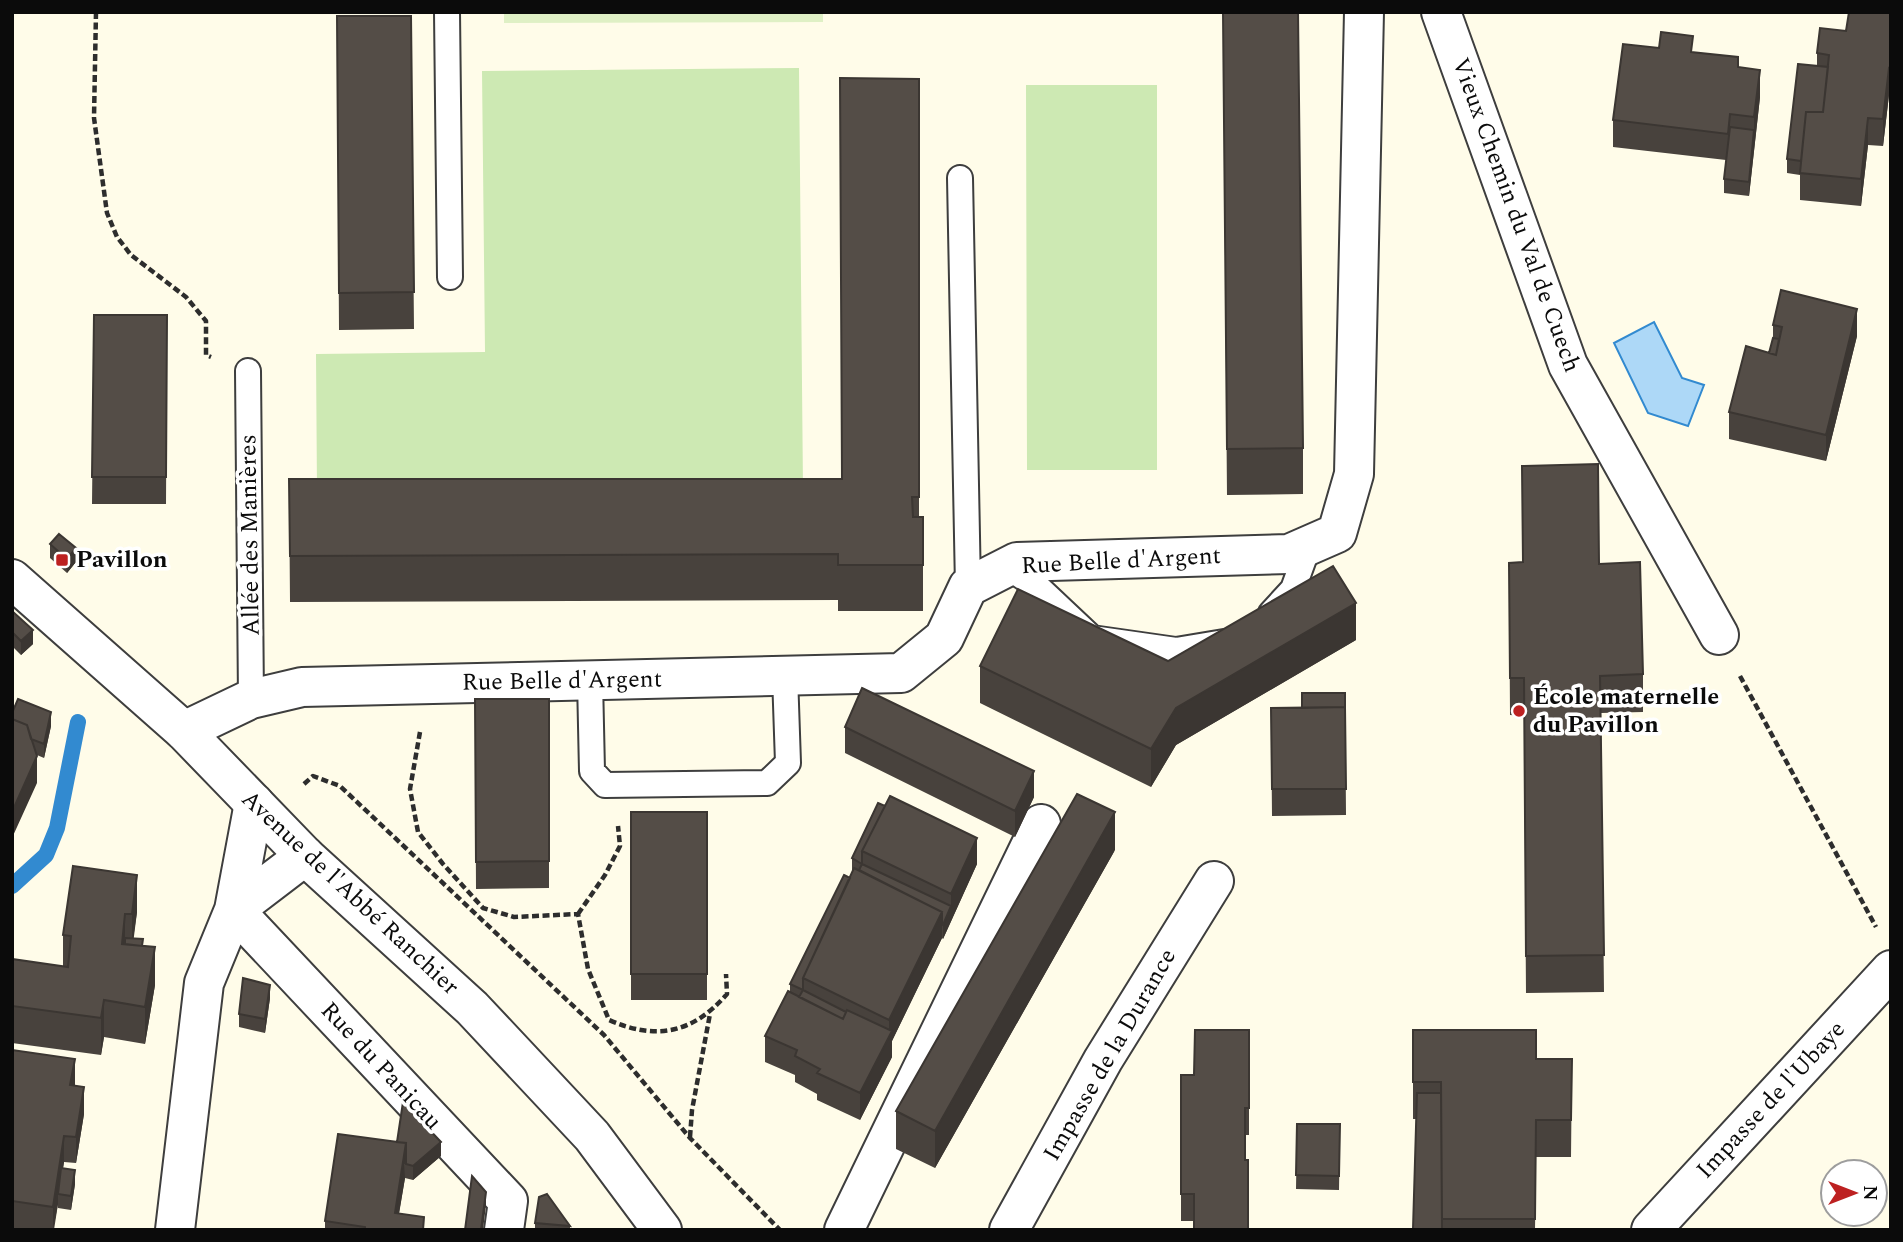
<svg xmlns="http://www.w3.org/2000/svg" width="1903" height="1242" font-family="Spectral,serif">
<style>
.green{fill:#cde9b3}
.pitch{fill:#dff0c5}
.water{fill:#add8f7;stroke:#328ad0;stroke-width:2}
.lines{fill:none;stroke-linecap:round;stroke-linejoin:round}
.stream{stroke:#328ad0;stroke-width:16}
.service-casing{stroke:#3e3e3e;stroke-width:28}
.minor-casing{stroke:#3e3e3e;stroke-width:42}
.tertiary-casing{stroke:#3e3e3e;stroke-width:42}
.path{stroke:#2d2d2d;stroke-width:4.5;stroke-dasharray:7 3.5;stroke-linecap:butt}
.service{stroke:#fff;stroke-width:24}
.minor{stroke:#fff;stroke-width:38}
.tertiary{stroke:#fff;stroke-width:38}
.wall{fill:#48423d}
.shaded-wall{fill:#3b3632}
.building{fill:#544d47;stroke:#3b3632;stroke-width:2}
.poi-dot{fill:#bd2121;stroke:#fff;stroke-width:2.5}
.labels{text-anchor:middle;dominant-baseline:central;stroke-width:7;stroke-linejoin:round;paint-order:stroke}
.street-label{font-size:24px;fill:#0b0b0b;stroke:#fff}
.poi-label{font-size:24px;font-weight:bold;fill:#0b0b0b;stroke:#fff;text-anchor:start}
</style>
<rect width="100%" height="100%" fill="#fffce9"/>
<path class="green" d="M799 68 803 488 317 492 316 354 485 352 482 71Z
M1026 85H1157V470H1027Z"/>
<path class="pitch" d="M504 12H823V22L504 23Z"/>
<path class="water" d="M1654 322 1682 378 1704 385 1688 426 1648 413 1614 343Z"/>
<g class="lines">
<path class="stream" d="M12 886 46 855 57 828 78 722"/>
<g class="service-casing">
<path id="service" d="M447 12 450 277
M960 178 968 587
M248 371 251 699
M1008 567 1040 589 1092 638 1176 650 1224 642
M1271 613 1293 589 1309 545
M590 680 592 771 605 785 767 783 788 763 785 675"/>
</g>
<g class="minor-casing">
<path id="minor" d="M1441 12 1568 365 1719 635
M184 731 251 699 302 687 901 673 944 638 968 587 1017 562 1289 554 1337 533 1354 474 1364 12
M234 910 508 1201 504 1230
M234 910 305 856
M175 1230 204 983 234 910 254 803
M844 1230 1041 824
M1009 1230 1103 1060 1214 881
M1651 1230 1891 970"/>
</g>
<g class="tertiary-casing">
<path id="tertiary" d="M12 579 184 731 305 856 472 1008 592 1136 662 1230"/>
</g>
<path class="path" d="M96 12 94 118 107 213 117 237 131 255 186 297 206 321V355L211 357
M1740 676 1876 927
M420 732 410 789 418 832 443 864 483 908 514 917 578 914 588 969 609 1020C657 1041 693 1033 727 994L726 974
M304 784 313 776 340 786 604 1035 690 1138 780 1230
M578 914 605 875 620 846 618 826
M690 1137 692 1110 710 1014"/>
<use href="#service" class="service"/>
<use href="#minor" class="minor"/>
<use href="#tertiary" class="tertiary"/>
</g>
<path class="wall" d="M1223 12 1303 448V494L1227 495Z
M1891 12V95H1889L1883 146 1868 145 1861 206 1800 200V175L1787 173V159L1817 66V53L1846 31Z
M337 16H411L414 329 339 330Z
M1693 52 1738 67 1760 97 1749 196 1724 193V179L1726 160 1613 147V120Z
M919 79V517H923V611H838V600L290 602 289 479H842Z
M94 315H167L166 504H92Z
M1773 325 1857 336 1826 461 1729 439V412L1769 353 1773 338Z
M50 544 76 562 67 573 50 558Z
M1509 563 1599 564 1643 674V712L1601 713 1604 992 1526 993 1524 716 1510 715Z
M12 611 33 644 21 655 12 646Z
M1356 640 1176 745 1151 787 980 703V666L1168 661Z
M1345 693 1346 815 1272 816 1271 708H1302Z
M475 699H549V888L476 889Z
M12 713 51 726 44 758 37 755V783Z
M845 727 1034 797 1015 837 845 753Z
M878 803 977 864 943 939 942 938 892 1041V1057L860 1120 817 1100V1094L795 1082V1075L765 1062V1036L790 992V984L850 878 852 872V858Z
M631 812H707V1000H631Z
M1115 850 935 1168 896 1149V1111Z
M73 866 137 912 133 939 143 946 155 985 145 1044 104 1037 101 1055 12 1043V959L63 966V935Z
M270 998 265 1033 239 1027V1014Z
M1249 1030V1135H1245L1194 1221H1181V1075H1194Z
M1413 1030 1536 1059H1572L1571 1157H1536L1535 1230H1413L1416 1119H1413Z
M12 1050 75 1086 84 1114 76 1163 64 1162 63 1168 75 1184 71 1210 58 1208V1204L54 1230H27L12 1228Z
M1297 1124H1340L1339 1190 1296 1189Z
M338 1134 441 1156 413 1180 405 1178 399 1214 424 1230H325V1221Z
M535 1223 570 1226V1230H535Z"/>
<path class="shaded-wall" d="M1889 68V95L1883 146V119Z
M1760 70V97L1749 196V182L1754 130V117Z
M1730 114V141L1728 160V134Z
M1868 118V145L1861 206V179Z
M1857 309V336L1826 461V435Z
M76 548V562L67 573V559Z
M1356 603V640L1176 745 1151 787V749L1176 708Z
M33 630V644L21 655V641Z
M51 712V726L44 758V744Z
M37 756V783L12 838V812Z
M1034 771V797L1015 837V811Z
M1115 812V850L935 1168V1131Z
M977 838V864L943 939V925L951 906V894Z
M137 875V912L132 952V914Z
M942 912V938L892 1041V1057L860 1120V1093L889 1036V1020Z
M125 914V952L122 944Z
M155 947V985L145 1044V1007Z
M270 985V998L265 1033V1019Z
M104 1000V1037L101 1055V1018Z
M75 1059V1085L70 1112V1085Z
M84 1087V1114L76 1163V1137Z
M64 1136V1162L59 1194H58V1204L53 1230V1207Z
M441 1142V1156L413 1180V1166Z
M406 1143V1164H404L405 1178 396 1230 395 1213Z
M75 1170V1184L71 1210V1196Z
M486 1192V1205L483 1230H481Z"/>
<path class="building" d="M1223 12H1298L1303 448 1227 449Z
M1849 12H1891V69L1889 68 1883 119 1868 118 1861 179 1800 173 1806 112H1823L1829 55 1817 53 1820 28 1846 31Z
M337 16H411L414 292 339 293Z
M1661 32 1693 36 1691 52 1738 57V67L1760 70 1754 117 1730 114 1728 134 1613 120 1623 44 1659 48Z
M1798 64 1828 67 1823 112H1806L1801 161 1787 159Z
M840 78 919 79V497H912L913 517H923V565H838V554L290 556 289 479H842Z
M1730 127 1754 130 1749 182 1724 179Z
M1781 290 1857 309 1826 435 1729 412 1746 346 1776 355 1782 327 1773 325Z
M94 315H167L166 477H92Z
M1773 338 1779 339 1776 355 1769 353Z
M1598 464 1599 564 1640 562 1643 674 1600 676 1604 955 1526 956 1524 678H1510L1509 563 1523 562 1522 466Z
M59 534 76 548 67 559 50 544Z
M1333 566 1356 603 1176 708 1151 749 980 666 1018 589 1168 661Z
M12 611 33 630 21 641 12 632Z
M862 688 1034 771 1015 811 845 727Z
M1302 693H1345V707L1302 708Z
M18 699 51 712 44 744 31 739 27 725 12 719V713Z
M475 699H549V861L476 862Z
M1345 707 1346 789H1272L1271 708Z
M12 719 27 725 37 756 12 812Z
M1077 794 1115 812 935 1131 896 1111Z
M890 796 977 838 951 894 862 851Z
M878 803 885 806 862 851V864L852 858Z
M631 812H707V974H631Z
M862 864 951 906 943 925 942 924V912L859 870Z
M73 866 137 875 132 914H125L122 944 155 947 145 1007 104 1000 101 1018 12 1006V959L68 967 71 936 63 935Z
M854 868 942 912 889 1020 803 978Z
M844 875 850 878 803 978V990L790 984Z
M125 938 143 939 142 946 125 944Z
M243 978 270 985 265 1019 239 1014Z
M803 990 846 1012 843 1019 799 997Z
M788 991 843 1019 847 1010 892 1031 860 1093 817 1073 820 1069 795 1056 797 1050 765 1036Z
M1195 1030H1249V1108H1245V1160H1248V1230H1194V1194H1181V1075H1194Z
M1413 1030H1536V1059H1572L1571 1120H1536L1535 1219H1442L1441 1082H1413Z
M12 1050 75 1059 70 1085 84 1087 76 1137 64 1136 53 1207 12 1201Z
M1417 1093H1441L1442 1229H1413Z
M403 1102 441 1142 413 1166 406 1164V1143L397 1142Z
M1297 1124H1340L1339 1176 1296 1175Z
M338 1134 406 1143 395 1213 424 1217 423 1230H365V1227L325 1221Z
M61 1168 75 1170 71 1196 58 1194Z
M472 1176 486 1192 481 1230H465Z
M547 1194 570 1226 535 1223 539 1197Z"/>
<g class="poi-dot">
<rect x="55" y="553" width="14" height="14" rx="3.5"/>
<circle cx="1519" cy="711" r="7"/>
</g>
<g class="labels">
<g class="street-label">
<text transform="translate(1516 215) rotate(70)">Vieux Chemin du Val de Cuech</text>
<text transform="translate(250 535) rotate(-91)">Allée des Manières</text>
<text transform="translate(1121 561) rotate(-3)">Rue Belle d'Argent</text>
<text transform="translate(562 681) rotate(-1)">Rue Belle d'Argent</text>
<text transform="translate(350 893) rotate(43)">Avenue de l'Abbé Ranchier</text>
<text transform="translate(1110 1055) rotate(-60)">Impasse de la Durance</text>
<text transform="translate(381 1066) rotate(47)">Rue du Panicau</text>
<text transform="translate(1771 1100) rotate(-47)">Impasse de l'Ubaye</text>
</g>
<g class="poi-label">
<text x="76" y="560">Pavillon</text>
<text x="1533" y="697">École maternelle<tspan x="1533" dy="28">du Pavillon</tspan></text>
</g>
</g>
<rect width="1903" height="1242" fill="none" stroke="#0b0b0b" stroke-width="28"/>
<g transform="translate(1854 1193) rotate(90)"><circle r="33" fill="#ffffff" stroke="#9d9d9d" stroke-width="2"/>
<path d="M0-5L12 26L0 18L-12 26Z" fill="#bd2121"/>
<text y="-10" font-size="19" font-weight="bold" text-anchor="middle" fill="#0b0b0b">N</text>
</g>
</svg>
